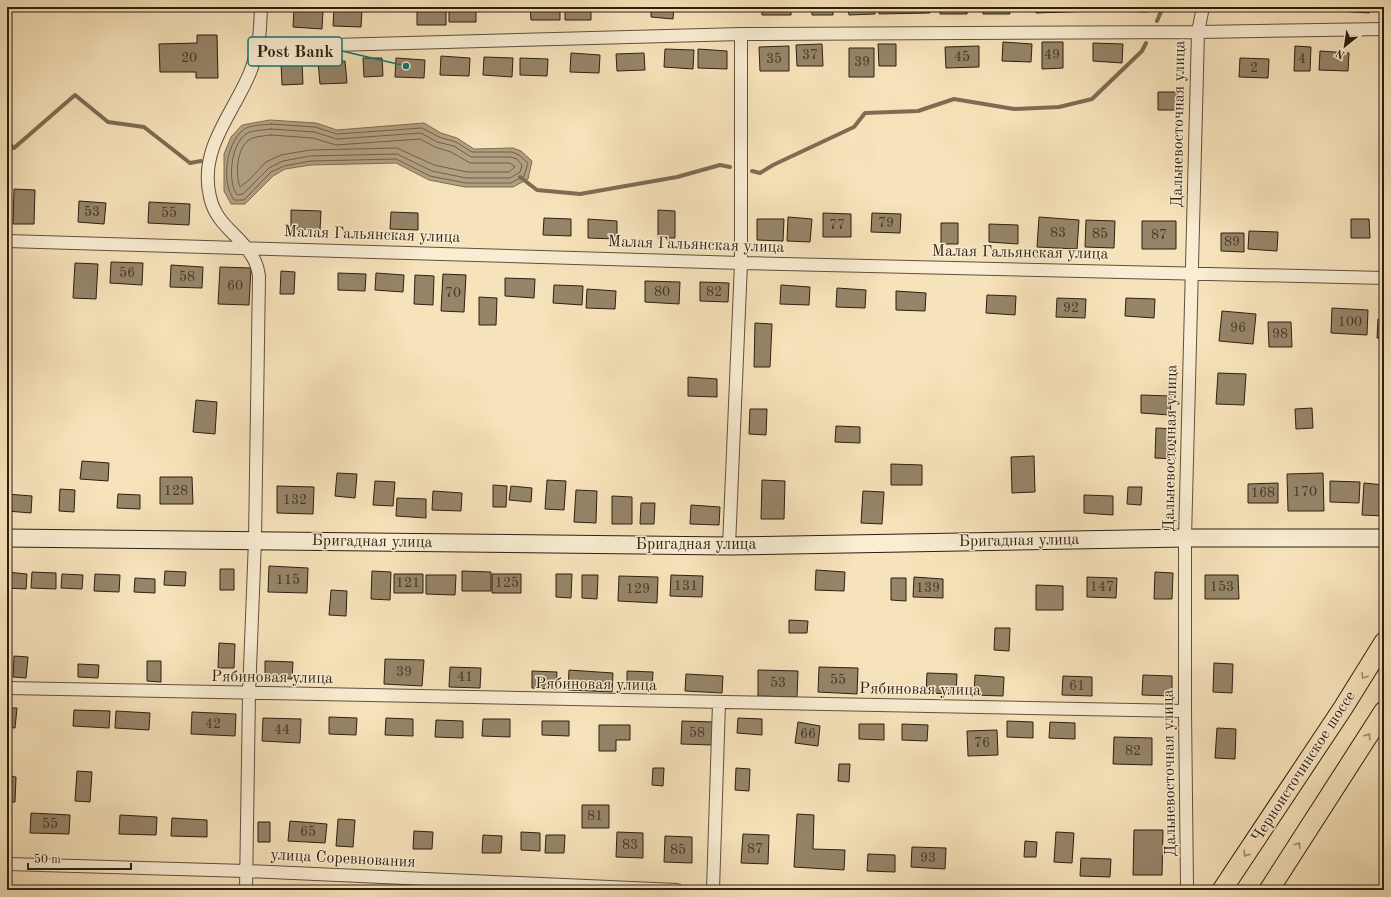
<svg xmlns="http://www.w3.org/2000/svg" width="1391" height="897" font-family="'Old Standard TT',serif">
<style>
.water{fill:#b2a081;stroke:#7d6c54}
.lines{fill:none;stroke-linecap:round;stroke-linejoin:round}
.shore{stroke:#706048;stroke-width:1}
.stream{stroke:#7d6c54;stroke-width:4}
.building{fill:#968569;stroke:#2d1f10}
.street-casing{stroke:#60503b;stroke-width:14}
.secondary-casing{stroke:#2d1f10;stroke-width:19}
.primary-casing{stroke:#2d1f10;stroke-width:21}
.street{stroke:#faedd3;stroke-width:12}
.secondary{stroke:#faedd3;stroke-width:17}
.primary{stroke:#f7e3bb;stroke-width:19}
.oneway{stroke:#9c8b6e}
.labels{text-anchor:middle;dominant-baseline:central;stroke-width:3;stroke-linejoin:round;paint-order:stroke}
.number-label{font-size:14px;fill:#473826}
.street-label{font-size:16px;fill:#2d1f10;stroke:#faedd3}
.leader{fill:none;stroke:#0f766e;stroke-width:1.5}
.callout-dot{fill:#0f766e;stroke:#faedd3;stroke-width:1.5}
.callout{fill:#faedd3;stroke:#0f766e;stroke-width:1.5}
.callout-label{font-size:17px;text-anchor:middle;font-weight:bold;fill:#2d1f10}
</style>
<rect width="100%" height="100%" fill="#f7e3bb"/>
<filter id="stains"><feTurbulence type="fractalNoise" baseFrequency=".005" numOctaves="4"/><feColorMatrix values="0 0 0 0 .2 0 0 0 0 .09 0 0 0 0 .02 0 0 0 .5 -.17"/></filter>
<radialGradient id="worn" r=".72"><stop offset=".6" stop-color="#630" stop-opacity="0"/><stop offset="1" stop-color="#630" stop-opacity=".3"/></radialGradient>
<path class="water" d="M270 120 316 123 337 130 424 123 441 133 457 138 474 149 513 148 521 151 532 161 528 179 513 187H465L429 180 396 163 311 165 285 169 273 176 245 204H231L224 191V154L231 137 242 125Z"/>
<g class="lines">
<path class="shore" d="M271 124 315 127 337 134 422 128 439 137 456 142 472 152H512L519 155 528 163 524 176 511 183H466L430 176 396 159 311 161 284 166 271 172 244 200H234C221 182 226 144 243 130 249 125 263 125 271 124Z
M271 129 314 132 337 139 421 133 437 142 454 146 471 157H511L517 159 522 165 520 172 510 178H466L432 171 397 154 310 156 283 161 269 168 243 194 237 195C227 181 231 144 246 134 252 130 264 130 271 129Z
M271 135 313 138 336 145 420 139 435 147 451 152 470 163H510L515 167 509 172H467L434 165 397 148 310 150 281 155 266 162 249 180 240 187C235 174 237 148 249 140 255 136 265 136 271 135Z"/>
<path class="stream" d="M1157 21 1163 7
M7 143 14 148 75 95 108 122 144 127 190 163 201 161
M752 171 760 173 773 165 854 127 865 113 918 111 954 99 1014 109 1059 107 1092 99 1142 51 1146 43
M520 177 537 190 580 194 677 177 720 165 730 167"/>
</g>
<path class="building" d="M417 7H446V25H417Z
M449 7H476V22H449Z
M530 7H560V20H531Z
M565 7H591V20H565Z
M651 7H674L673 19 651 17Z
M762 7H791V15H762Z
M812 7H833V15H812Z
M848 7H875V14L849 15Z
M879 7H929L930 13 879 14Z
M940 7H967V14H940Z
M983 7H1009L1010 14H983Z
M1036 7H1065V12L1036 13Z
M1065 7H1093V11L1065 12Z
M1119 7H1148V12L1118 11Z
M1340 7H1369V13L1340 11Z
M294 9 323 10 322 29 293 27Z
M334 9 362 10 361 27 333 26Z
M197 35H217L218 78H196V72H160L159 44 197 43Z
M1003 42 1032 44 1031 62 1002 61Z
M1042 42H1063V68L1042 69Z
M1093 43 1123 44 1122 63 1093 61Z
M822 44 823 66H797L796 45Z
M878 44H896V66H879Z
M789 46V71H760L759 47Z
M979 46V67L946 68 945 47Z
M1295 46 1311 47 1310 71H1294Z
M849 48H874V77H849Z
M665 49 694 50 693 69 664 67Z
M698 49 727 51V69L698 68Z
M1320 51 1349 53 1348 71 1319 70Z
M571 53 600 55 599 73 570 72Z
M644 53 645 70 617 71 616 54Z
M441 56 470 58 469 76 440 75Z
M484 57 513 58 512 77 483 75Z
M363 58H382L383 76 364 77Z
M396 58 425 60 424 78 395 77Z
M520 58 548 59 547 76 520 75Z
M1240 58 1269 59 1268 78 1239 77Z
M302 61 303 84 282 85 281 63Z
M345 61 347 83 320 84 318 62Z
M1158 92H1178V110H1158Z
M14 189 35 190 34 224H13Z
M79 201 106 203 104 224 78 222Z
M149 202 190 204 189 225 148 223Z
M291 210 321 211 320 230 291 229Z
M658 210 675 211V238H658Z
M391 212 418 213V230L390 229Z
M823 213 851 214V237H823Z
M872 213 901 214 900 233 871 232Z
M788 217 812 219 810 242 787 241Z
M1039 217 1079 220 1077 249 1037 247Z
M544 218 571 219V236L543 235Z
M588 219 617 221V239L588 238Z
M757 219H784L783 241 757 240Z
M1351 219H1369L1370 238H1351Z
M1086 220 1115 221 1114 248 1085 247Z
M1142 221H1176V249H1142Z
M941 223H958V244H941Z
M989 224 1018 225V244L989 242Z
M1249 231 1278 232 1277 251 1248 249Z
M1221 233H1244V252L1221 251Z
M111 262 143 263 142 285 110 283Z
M75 263 98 264 96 299 73 298Z
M171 265 203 267 202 288 170 287Z
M220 267 251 268 249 305 218 304Z
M281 271 295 272 294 294H280Z
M338 273 366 274 365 291 338 290Z
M376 273 404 275 403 292 375 290Z
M443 274 466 275 464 312 441 311Z
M415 275 434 276 433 305 414 304Z
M505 278 535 279 534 298 505 296Z
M645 281 680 282 679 304 645 302Z
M700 282 729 283 728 302 700 301Z
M554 285 583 286 582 305 553 303Z
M781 285 810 287 809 305 780 304Z
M837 288 866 290 865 308 836 307Z
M587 289 616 291 615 309 586 308Z
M896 291 926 293 925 311 896 310Z
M987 295 1016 296 1015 315 986 313Z
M479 297 497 298 496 325H479Z
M1057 298 1086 299 1085 318 1056 317Z
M1126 298 1155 299 1154 318 1125 316Z
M1332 308 1368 310 1367 335 1331 333Z
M1222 311 1256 314 1253 344 1219 341Z
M1378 319H1384V338H1377Z
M1268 322H1291L1292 347H1269Z
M755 323 772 324 770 367H754Z
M1218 373 1246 374 1244 405 1216 404Z
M688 377 717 379V397L688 396Z
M1141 395 1171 396 1170 415 1141 413Z
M196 400 217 402 215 434 193 432Z
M1312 408 1313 428 1296 429 1295 409Z
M750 409H767L766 435 749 434Z
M836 426 860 427V443L835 442Z
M1156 428 1176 429 1175 459 1155 458Z
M1034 456 1035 492 1012 493 1011 457Z
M82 461 109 463 108 481 80 479Z
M891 464 922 465V485H891Z
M337 473 357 474 355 498 335 496Z
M1323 473 1324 511H1288L1287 474Z
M160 477H192L193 504H160Z
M547 480 566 481 564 510 545 509Z
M762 480 785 481 784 519H761Z
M375 481 395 482 393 506 373 505Z
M1330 481 1360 482 1359 503 1330 502Z
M1278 483V503H1248V484Z
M1364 483 1384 485V516L1362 515Z
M493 485 507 486 506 507H493Z
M277 486 314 487 313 514 277 513Z
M511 486 532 488 531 502 509 500Z
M1128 487H1142L1141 505 1127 504Z
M60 489 75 490 74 512 59 511Z
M576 490 597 491 596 523 574 522Z
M433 491 462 493 461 511 432 510Z
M863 491 884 492 882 524 861 523Z
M7 494 32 496 31 513 7 511Z
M118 494 140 495V509L117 508Z
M1084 495 1113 496V515L1084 513Z
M612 496 632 497V524H612Z
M397 498 426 499V518L396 516Z
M641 503H655L654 524H640Z
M691 505 720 507 719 525 690 524Z
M269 566 308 568 307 593 268 592Z
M220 569H234V590H220Z
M816 570 845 572 844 591 815 590Z
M165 571 186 572 185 586 164 585Z
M372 571 391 572 390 600 371 599Z
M462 571 491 572V591H462Z
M7 572 27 574 26 589 7 588Z
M32 572 56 573V589L31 588Z
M1155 572 1173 573 1172 599H1154Z
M62 574 83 575 82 589 61 588Z
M95 574 120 575 119 592 94 591Z
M394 574H423V593H394Z
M492 574H521V593H492Z
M556 574H572L571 598 556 597Z
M426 575H456L455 595 426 594Z
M582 575H598L597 599 582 598Z
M671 575 703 576 702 597 670 596Z
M1205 575H1238L1239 599H1205Z
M619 576 658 577 657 603 618 601Z
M914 577 943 579V598L913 597Z
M1087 577 1117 578 1116 598 1087 597Z
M135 578 155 579V593L134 592Z
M891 578H906V601L891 600Z
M1036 585 1063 586V610H1036Z
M331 590 347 591 346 616 329 615Z
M789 620 808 621 807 633H789Z
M995 628H1010L1009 651 994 650Z
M219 643 235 644 234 668H218Z
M14 656 28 657 26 678 13 677Z
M385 659 424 660 422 686 384 684Z
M147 661H161V682L147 681Z
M265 661 293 662 292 679 265 678Z
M1214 663 1233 664 1232 693 1213 692Z
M78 664 99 665 98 678 78 677Z
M450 667 481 668 480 688 449 687Z
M819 667 858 668 857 694 818 692Z
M569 670 613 673 612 692 568 690Z
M758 670 798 671 797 697 758 696Z
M532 671 557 672 556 689 532 688Z
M627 671 653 672 652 689 627 688Z
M927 673 957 674 956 694 926 693Z
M686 674 723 676 722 693 685 691Z
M975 675 1004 677 1003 696 974 695Z
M1143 675 1172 676V696L1142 695Z
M1063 676 1092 677V696L1062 695Z
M7 708H17L15 728 7 727Z
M74 710 110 711 109 728 73 726Z
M116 711 150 713 149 730 115 728Z
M192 712 236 714 235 736 191 734Z
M329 717 357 718 356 735 329 734Z
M263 718 301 719 300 743 262 741Z
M386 718 413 719V736L385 735Z
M738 718 762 719V735L737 733Z
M483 719H510V737L482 736Z
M436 720 463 721V738L435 737Z
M542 721H569V736L542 735Z
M682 721 713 722 712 745 681 744Z
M1007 721 1033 722V738L1007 737Z
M798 722 820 726 818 746 795 743Z
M1050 722 1075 723V739L1049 738Z
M859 724H884V740L859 739Z
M902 724 928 725 927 741 902 740Z
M599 725H630V740H616V751H599Z
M1217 728 1236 729 1235 759 1215 758Z
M997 730 998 755 968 756 967 731Z
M1114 737 1152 738V765L1113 764Z
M839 764H850L849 782 838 781Z
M653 768H664L663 786 652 785Z
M736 768 750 769 749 791 735 790Z
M77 771 92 772 90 802 75 801Z
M7 776 16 777 15 802H7Z
M582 805H609V828H582Z
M31 813 70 815 69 834 30 833Z
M797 814 814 815 813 849 845 850 844 870 794 867Z
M120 815 157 817 156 835 119 834Z
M172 818 207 820V837L171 836Z
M338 819 355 820 353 847 336 846Z
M290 821 327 824 325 843 288 841Z
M258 822H270V842H258Z
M1134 830H1163L1162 875H1133Z
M414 831 433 832 432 849H413Z
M521 832 540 833V851L521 850Z
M617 832 643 833V858L616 857Z
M1056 832 1074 833 1072 863 1054 862Z
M743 834 769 835 768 864 741 863Z
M483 835 502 836 501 853H482Z
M546 835H565L564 853H545Z
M665 836 692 837V863L664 862Z
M1025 841 1037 842 1036 857H1024Z
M912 847 946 848 945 869 911 867Z
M868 854 895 855V872L867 871Z
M1081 858 1111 859 1110 877 1080 876Z"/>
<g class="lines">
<g class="street-casing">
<path id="street" d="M259 47 741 34 1198 32 1384 29
M7 241 741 263 1384 278
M729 546 741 263V34
M7 688 1185 711
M7 864 246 871 677 890
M246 890 249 694 255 540 259 276C258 269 256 262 252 256 239 234 216 225 210 197 198 148 235 112 251 70 260 47 260 31 261 7
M713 890 719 703
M1185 890 1187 885 1185 711V538L1198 32 1203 7"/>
</g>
<g class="secondary-casing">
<path id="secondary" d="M7 538 729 546 1185 538H1384"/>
</g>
<g class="primary-casing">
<path id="primary" d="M1222 890 1343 708 1384 642
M1269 890 1384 711"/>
</g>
<use href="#street" class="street"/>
<use href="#secondary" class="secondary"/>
<use href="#primary" class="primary"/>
</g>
<defs><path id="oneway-chevron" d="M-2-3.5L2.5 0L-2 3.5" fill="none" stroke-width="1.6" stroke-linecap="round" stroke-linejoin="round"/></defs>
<g class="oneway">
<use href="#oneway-chevron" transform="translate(1364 676) rotate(122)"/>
<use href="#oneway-chevron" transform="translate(1368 736) rotate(-57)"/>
<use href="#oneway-chevron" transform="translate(1298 845) rotate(-57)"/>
<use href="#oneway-chevron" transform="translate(1246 854) rotate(124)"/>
</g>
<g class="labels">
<g class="number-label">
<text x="810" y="55">37</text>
<text x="1052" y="55">49</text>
<text x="962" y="57">45</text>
<text x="189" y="58">20</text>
<text x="774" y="59">35</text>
<text x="1302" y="59">4</text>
<text x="862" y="62">39</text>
<text x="1254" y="68">2</text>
<text x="92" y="212">53</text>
<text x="169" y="213">55</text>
<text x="886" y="223">79</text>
<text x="837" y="225">77</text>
<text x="1058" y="233">83</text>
<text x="1100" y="234">85</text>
<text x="1159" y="235">87</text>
<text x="1232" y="242">89</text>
<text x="127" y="273">56</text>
<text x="187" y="277">58</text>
<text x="235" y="286">60</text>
<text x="662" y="292">80</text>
<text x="714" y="292">82</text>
<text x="453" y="293">70</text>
<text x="1071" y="308">92</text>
<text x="1350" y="322">100</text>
<text x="1238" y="328">96</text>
<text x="1280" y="334">98</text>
<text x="176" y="491">128</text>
<text x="1305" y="492">170</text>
<text x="1263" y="493">168</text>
<text x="295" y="500">132</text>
<text x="288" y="580">115</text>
<text x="408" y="583">121</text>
<text x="507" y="583">125</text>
<text x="686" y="586">131</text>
<text x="1102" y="587">147</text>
<text x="1222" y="587">153</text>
<text x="928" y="588">139</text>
<text x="638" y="589">129</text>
<text x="404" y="672">39</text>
<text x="465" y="677">41</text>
<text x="838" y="680">55</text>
<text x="778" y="683">53</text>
<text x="1077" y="686">61</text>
<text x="213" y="724">42</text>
<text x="282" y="730">44</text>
<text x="697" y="733">58</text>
<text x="808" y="734">66</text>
<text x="982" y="743">76</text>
<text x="1133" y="751">82</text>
<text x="595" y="816">81</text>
<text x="50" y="824">55</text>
<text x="308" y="832">65</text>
<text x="630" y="845">83</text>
<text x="755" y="849">87</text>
<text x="678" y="850">85</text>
<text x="928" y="858">93</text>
</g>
<g class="street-label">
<text transform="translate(1179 124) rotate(-89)">Дальневосточная улица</text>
<text transform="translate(372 235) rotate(2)">Малая Гальянская улица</text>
<text transform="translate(696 245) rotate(2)">Малая Гальянская улица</text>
<text transform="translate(1020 253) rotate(1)">Малая Гальянская улица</text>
<text transform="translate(1171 448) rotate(-89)">Дальневосточная улица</text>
<text transform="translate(1019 541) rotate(-1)">Бригадная улица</text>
<text transform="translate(372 542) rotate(1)">Бригадная улица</text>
<text x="696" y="545">Бригадная улица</text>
<text transform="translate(272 678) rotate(1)">Рябиновая улица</text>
<text transform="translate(596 685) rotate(1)">Рябиновая улица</text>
<text transform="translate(920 690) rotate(1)">Рябиновая улица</text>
<text transform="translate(1304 767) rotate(-57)">Черноисточинское шоссе</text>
<text transform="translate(1170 773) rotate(-91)">Дальневосточная улица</text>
<text transform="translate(343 859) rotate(3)">улица Соревнования</text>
</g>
</g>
<path class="leader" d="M406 66L342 51"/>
<circle class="callout-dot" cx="406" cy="66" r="4"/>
<rect class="callout" x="248" y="37" width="94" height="29" rx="4"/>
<g class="callout-label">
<text x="295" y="57">Post Bank</text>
</g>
<rect width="1391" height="897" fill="none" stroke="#f7e3bb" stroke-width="24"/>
<rect x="8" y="8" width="1375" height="881" fill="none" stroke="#2d1f10" stroke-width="2"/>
<rect x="12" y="12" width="1367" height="873" fill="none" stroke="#2d1f10"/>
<g transform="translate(1345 46) rotate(210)" stroke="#faedd3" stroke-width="3" paint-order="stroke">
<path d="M0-3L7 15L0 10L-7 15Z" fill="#2d1f10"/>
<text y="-6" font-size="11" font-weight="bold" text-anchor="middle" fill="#2d1f10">N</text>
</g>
<path d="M28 863v6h103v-6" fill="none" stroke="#2d1f10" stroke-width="2"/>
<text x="34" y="863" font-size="12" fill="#2d1f10" stroke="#faedd3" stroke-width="3" paint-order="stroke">50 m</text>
<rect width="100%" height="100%" filter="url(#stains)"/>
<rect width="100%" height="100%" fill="url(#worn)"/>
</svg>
